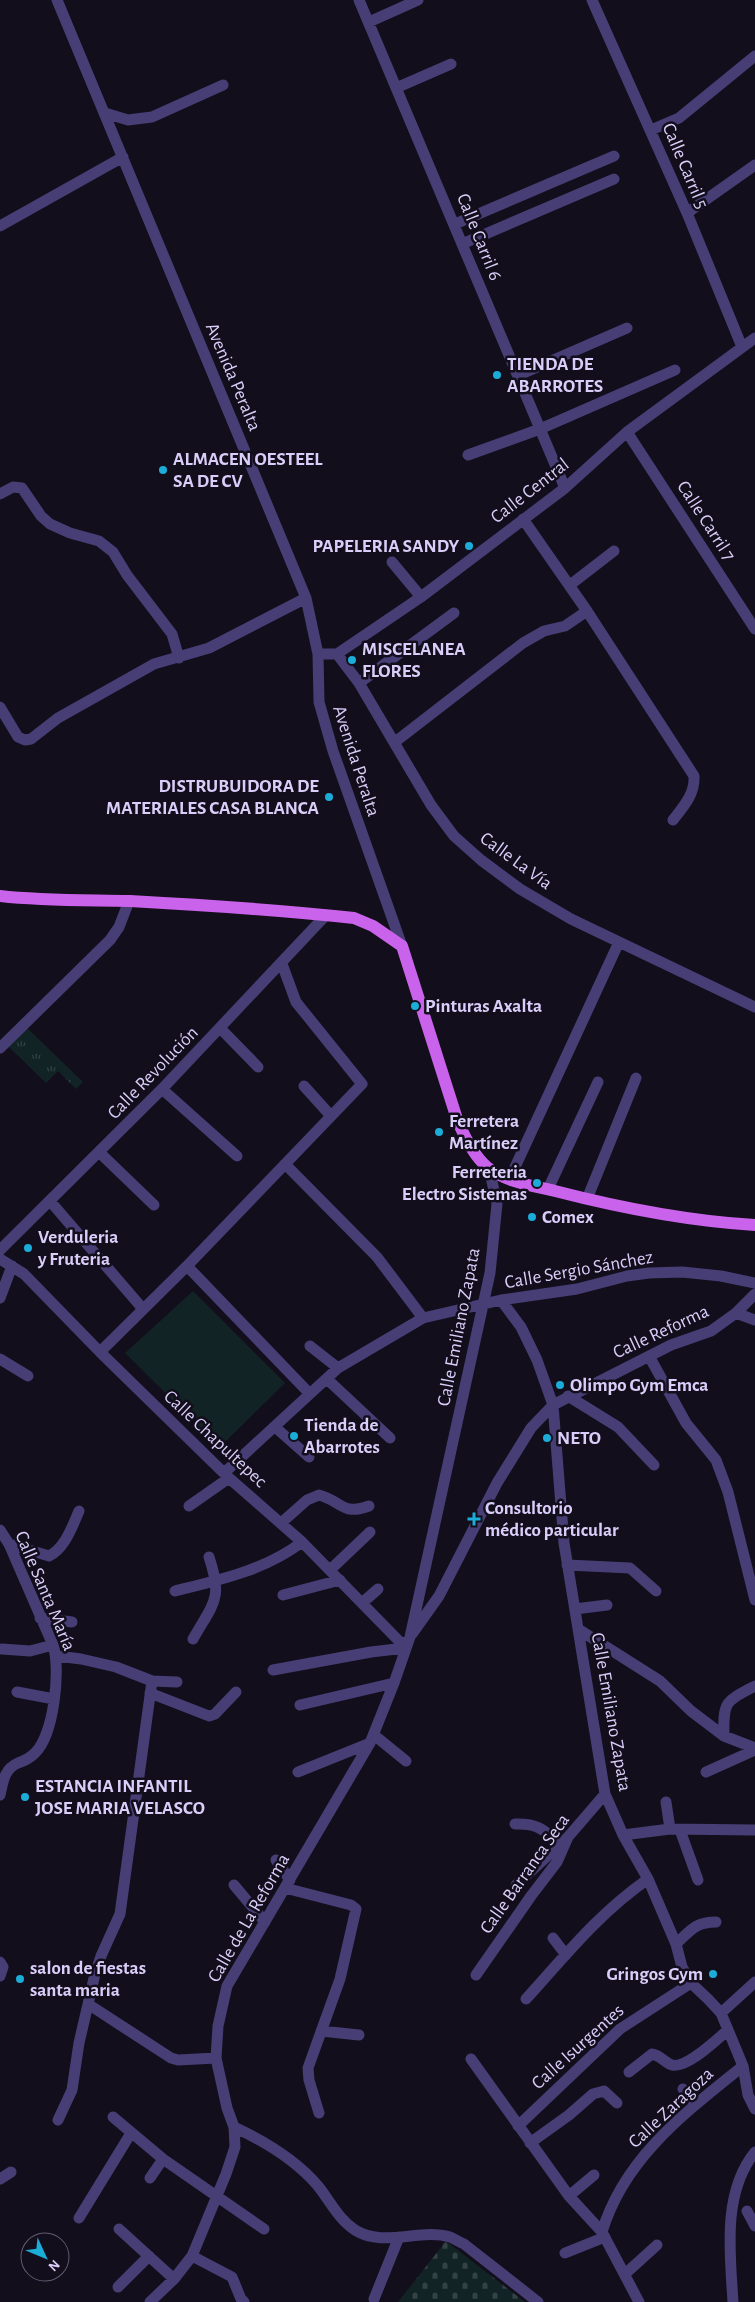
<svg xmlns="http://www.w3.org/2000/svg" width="755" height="2302" font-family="'Alegreya Sans',sans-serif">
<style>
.cemetery{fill:url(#cemetery-stones)}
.park{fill:url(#park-tufts)}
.garden{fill:#112325}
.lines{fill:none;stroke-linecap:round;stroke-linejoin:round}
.minor{stroke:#473e75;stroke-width:11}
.major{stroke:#ca63eb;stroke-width:12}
.poi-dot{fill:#1bacd8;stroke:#120e1b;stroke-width:2}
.labels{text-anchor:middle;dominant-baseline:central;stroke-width:5;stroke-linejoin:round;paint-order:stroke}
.street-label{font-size:19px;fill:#d9cef9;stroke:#120e1b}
.poi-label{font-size:19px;font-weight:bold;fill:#d9cef9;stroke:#120e1b;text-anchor:start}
</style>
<defs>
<pattern id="cemetery-stones" width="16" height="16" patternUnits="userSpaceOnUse" patternTransform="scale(1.25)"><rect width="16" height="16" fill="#112325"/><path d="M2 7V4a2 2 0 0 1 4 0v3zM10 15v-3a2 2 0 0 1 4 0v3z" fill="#334245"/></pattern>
<pattern id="park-tufts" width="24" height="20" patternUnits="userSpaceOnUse" patternTransform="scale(1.25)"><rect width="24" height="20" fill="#112325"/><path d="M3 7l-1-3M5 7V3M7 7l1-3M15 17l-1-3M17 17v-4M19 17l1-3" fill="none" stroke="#334245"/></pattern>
</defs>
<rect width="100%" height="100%" fill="#120e1b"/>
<path class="cemetery" d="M446 2241 525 2302H398Z"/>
<path class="park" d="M27 1028 83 1082 76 1089 58 1071 46 1083 8 1046Z"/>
<path class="garden" d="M193 1291 285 1383 220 1447 125 1353Z"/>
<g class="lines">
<path class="minor" d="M57 0 306 598 318 654 319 702 333 751 402 946
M359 0 565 488
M592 0 687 213 742 347
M369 22 418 0
M396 88 451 64
M105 113 128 120 152 117 223 85
M651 130 679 118 755 56
M687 213 755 165
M455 224 614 156
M0 226 123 157
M462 244 614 179
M519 375 627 328
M627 432 755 629
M468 455 540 429 675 370
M0 494 13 487 22 488 41 516 50 524 70 533 99 541 113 552 127 575 172 634 179 658
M523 519 587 611 694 776C695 794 684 806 673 820
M392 562 421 597
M570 585 614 551
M318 654H337L421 597 565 488 627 432 755 338
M337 654 359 683 431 805 454 836 481 860 520 889 571 919 755 1007
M359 683 454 613
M0 707 18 737 25 740 31 739 58 718 154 664 209 648 306 598
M395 742 523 643 544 631 565 626 587 611
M220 1028 258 1067
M0 1048 110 940 119 927 129 901
M304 1086 331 1116
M162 1089 237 1156
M99 1152 154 1205
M285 1164 377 1257 423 1318
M510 1178 619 942
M548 1189 598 1082
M587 1199 636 1078
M50 1201 143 1309
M0 1250 162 1089 326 915
M0 1259 24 1274 100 1352 229 1478 302 1542 399 1641 407 1644
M187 1266 309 1393
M0 1298 12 1266
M501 1300 521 1327 537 1360 553 1405 564 1543 605 1794 623 1835 648 1879 676 1944 682 1967 691 1983 708 1999 721 2013 743 2066 748 2095 755 2109
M736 1313 755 1320
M310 1346 338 1368
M100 1352 187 1266 362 1084 296 1002 282 964
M649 1356 686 1423 716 1460 728 1492 755 1600
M0 1359 28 1376
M327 1379 390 1438
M568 1396 618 1427 654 1465
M275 1427 309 1457
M224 1473 338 1368 423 1318 501 1300 577 1289 627 1276 649 1273 682 1272 721 1276 755 1283
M189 1506 229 1478
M281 1523 307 1500 319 1495C342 1501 342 1516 369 1506
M0 1530 9 1544 53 1645C61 1669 54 1735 35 1753 31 1757 24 1761 18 1763 4 1769 3 1782 0 1795
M9 1544 49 1556C65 1548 72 1527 79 1511
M567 1565 630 1568 656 1591
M330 1570 370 1532
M175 1591C219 1580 266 1570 302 1542
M283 1595 340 1580
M362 1603 378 1589
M575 1609 607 1605
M40 1618 72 1622
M578 1629 660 1681 691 1711 724 1736 755 1748
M412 1634 439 1596 497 1483 531 1428 553 1405 671 1345 711 1331 736 1313 755 1294
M193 1639C214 1602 223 1599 209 1557
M2 1649 30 1651 53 1645
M57 1656 81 1659 116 1667 152 1681 177 1682
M273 1670 371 1652 405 1648
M17 1692 54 1699
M150 1693 209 1716 215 1714 236 1692
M300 1705 394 1683
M374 1735 406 1761
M724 1736C723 1701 725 1702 755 1686
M298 1772 370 1743
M706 1772 755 1750
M666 1802 670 1829
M515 1824C538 1823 544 1830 560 1844
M680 1830 698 1880
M623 1835 670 1829 755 1830
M276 1860 290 1880
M234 1885 265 1922
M516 1885 567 1838
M285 1888 351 1905 356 1909 340 1979 308 2068 309 2080 319 2113
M553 1938 566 1955
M676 1944C690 1931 695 1922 716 1922
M0 1962 3 1967 0 1976
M476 1975 531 1896 557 1862 568 1837 605 1794
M526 1999C566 1955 598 1914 648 1879
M88 2004 171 2058 178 2060 216 2058
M721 2013 755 1982
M321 2031 359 2035
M471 2059 569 2196 602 2232 639 2302
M629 2072 652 2054C660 2055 665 2063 672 2065 687 2069 717 2039 728 2030
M683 2089 696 2104
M113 2117 163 2159 264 2229
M58 2120 72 2090 79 2043 95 1974 101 1956 120 1914 152 1681
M518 2126 620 2029 691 1983
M234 2127C264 2141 296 2160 318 2186 330 2201 339 2220 355 2230 383 2248 420 2228 450 2237 455 2239 459 2242 464 2244L538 2302
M530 2143 569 2115 593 2094 604 2091 617 2103
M150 2178 163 2159
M0 2179 11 2172
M569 2196 594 2175
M747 2211 755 2226
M79 2218 131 2133
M119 2229 174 2279
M602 2232C624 2158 686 2112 743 2066
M565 2253 605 2237
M192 2256 232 2277 241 2299 244 2302
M625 2274 657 2245
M118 2287 149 2256
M374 2299 399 2237
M150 2302 174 2279 192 2256 226 2174 235 2147 234 2127 227 2108 216 2058 218 2026 227 1986 370 1743 394 1683 410 1637 490 1273 497 1204 489 1168
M733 2302C730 2253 722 2193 755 2152"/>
<path class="major" d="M0 896C43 901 86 900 130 901 204 905 279 910 354 918L373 926 402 946 457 1119C464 1136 473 1155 487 1167 505 1182 534 1186 555 1191 621 1208 687 1221 755 1225"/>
</g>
<g class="poi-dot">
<circle cx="497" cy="375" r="5"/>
<circle cx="163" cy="470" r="5"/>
<circle cx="469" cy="546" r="5"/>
<circle cx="352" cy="660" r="5"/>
<circle cx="329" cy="797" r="5"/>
<circle cx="415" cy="1006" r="5"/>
<circle cx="439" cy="1132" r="5"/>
<circle cx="537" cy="1183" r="5"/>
<circle cx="532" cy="1217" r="5"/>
<circle cx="28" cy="1248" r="5"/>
<circle cx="560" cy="1385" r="5"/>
<circle cx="294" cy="1436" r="5"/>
<circle cx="547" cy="1438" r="5"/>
<path d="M471.5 1511.5h5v5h5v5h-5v5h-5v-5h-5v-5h5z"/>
<circle cx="25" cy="1797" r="5"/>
<circle cx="713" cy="1974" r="5"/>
<circle cx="20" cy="1979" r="5"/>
</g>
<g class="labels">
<g class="street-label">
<text transform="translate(685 166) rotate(67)">Calle Carril 5</text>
<text transform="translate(479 237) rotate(68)">Calle Carril 6</text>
<text transform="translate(233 377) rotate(67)">Avenida Peralta</text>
<text transform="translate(530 491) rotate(-38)">Calle Central</text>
<text transform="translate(706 521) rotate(57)">Calle Carril 7</text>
<text transform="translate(356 761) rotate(72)">Avenida Peralta</text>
<text transform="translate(516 861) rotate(36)">Calle La Vía</text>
<text transform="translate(153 1073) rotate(-46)">Calle Revolución</text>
<text transform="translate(579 1270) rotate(-10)">Calle Sergio Sánchez</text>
<text transform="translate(459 1327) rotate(-79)">Calle Emiliano Zapata</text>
<text transform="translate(661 1332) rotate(-25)">Calle Reforma</text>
<text transform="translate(215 1439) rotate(43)">Calle Chapultepec</text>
<text transform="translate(45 1591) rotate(67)">Calle Santa María</text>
<text transform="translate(611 1712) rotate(80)">Calle Emiliano Zapata</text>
<text transform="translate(525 1874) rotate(-55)">Calle Barranca Seca</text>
<text transform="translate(249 1918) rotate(-60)">Calle de La Reforma</text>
<text transform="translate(578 2047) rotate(-42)">Calle Isurgentes</text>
<text transform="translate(671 2108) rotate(-43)">Calle Zaragoza</text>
</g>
<g class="poi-label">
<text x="507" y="364">TIENDA DE<tspan x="507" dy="22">ABARROTES</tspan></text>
<text x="173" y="459">ALMACEN OESTEEL<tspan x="173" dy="22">SA DE CV</tspan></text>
<text x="459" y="546" text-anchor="end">PAPELERIA SANDY</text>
<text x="362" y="649">MISCELANEA<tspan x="362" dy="22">FLORES</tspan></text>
<text x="319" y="786" text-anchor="end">DISTRUBUIDORA DE<tspan x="319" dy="22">MATERIALES CASA BLANCA</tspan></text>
<text x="425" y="1006">Pinturas Axalta</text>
<text x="449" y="1121">Ferretera<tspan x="449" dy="22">Martínez</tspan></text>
<text x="527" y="1172" text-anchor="end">Ferreteria<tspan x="527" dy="22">Electro Sistemas</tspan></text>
<text x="542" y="1217">Comex</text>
<text x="38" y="1237">Verduleria<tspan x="38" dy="22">y Fruteria</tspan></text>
<text x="570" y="1385">Olimpo Gym Emca</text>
<text x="304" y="1425">Tienda de<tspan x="304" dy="22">Abarrotes</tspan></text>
<text x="557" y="1438">NETO</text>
<text x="485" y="1508">Consultorio<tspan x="485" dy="22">médico particular</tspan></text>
<text x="35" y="1786">ESTANCIA INFANTIL<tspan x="35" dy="22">JOSE MARIA VELASCO</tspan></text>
<text x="30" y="1968">salon de fiestas<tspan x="30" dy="22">santa maria</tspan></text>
<text x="703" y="1974" text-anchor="end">Gringos Gym</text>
</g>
</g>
<g transform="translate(45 2257) rotate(134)"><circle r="24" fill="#120e1b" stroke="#625b74"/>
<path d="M0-4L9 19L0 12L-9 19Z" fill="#1bacd8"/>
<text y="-8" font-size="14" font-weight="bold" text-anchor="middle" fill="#d9cef9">N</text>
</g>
</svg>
